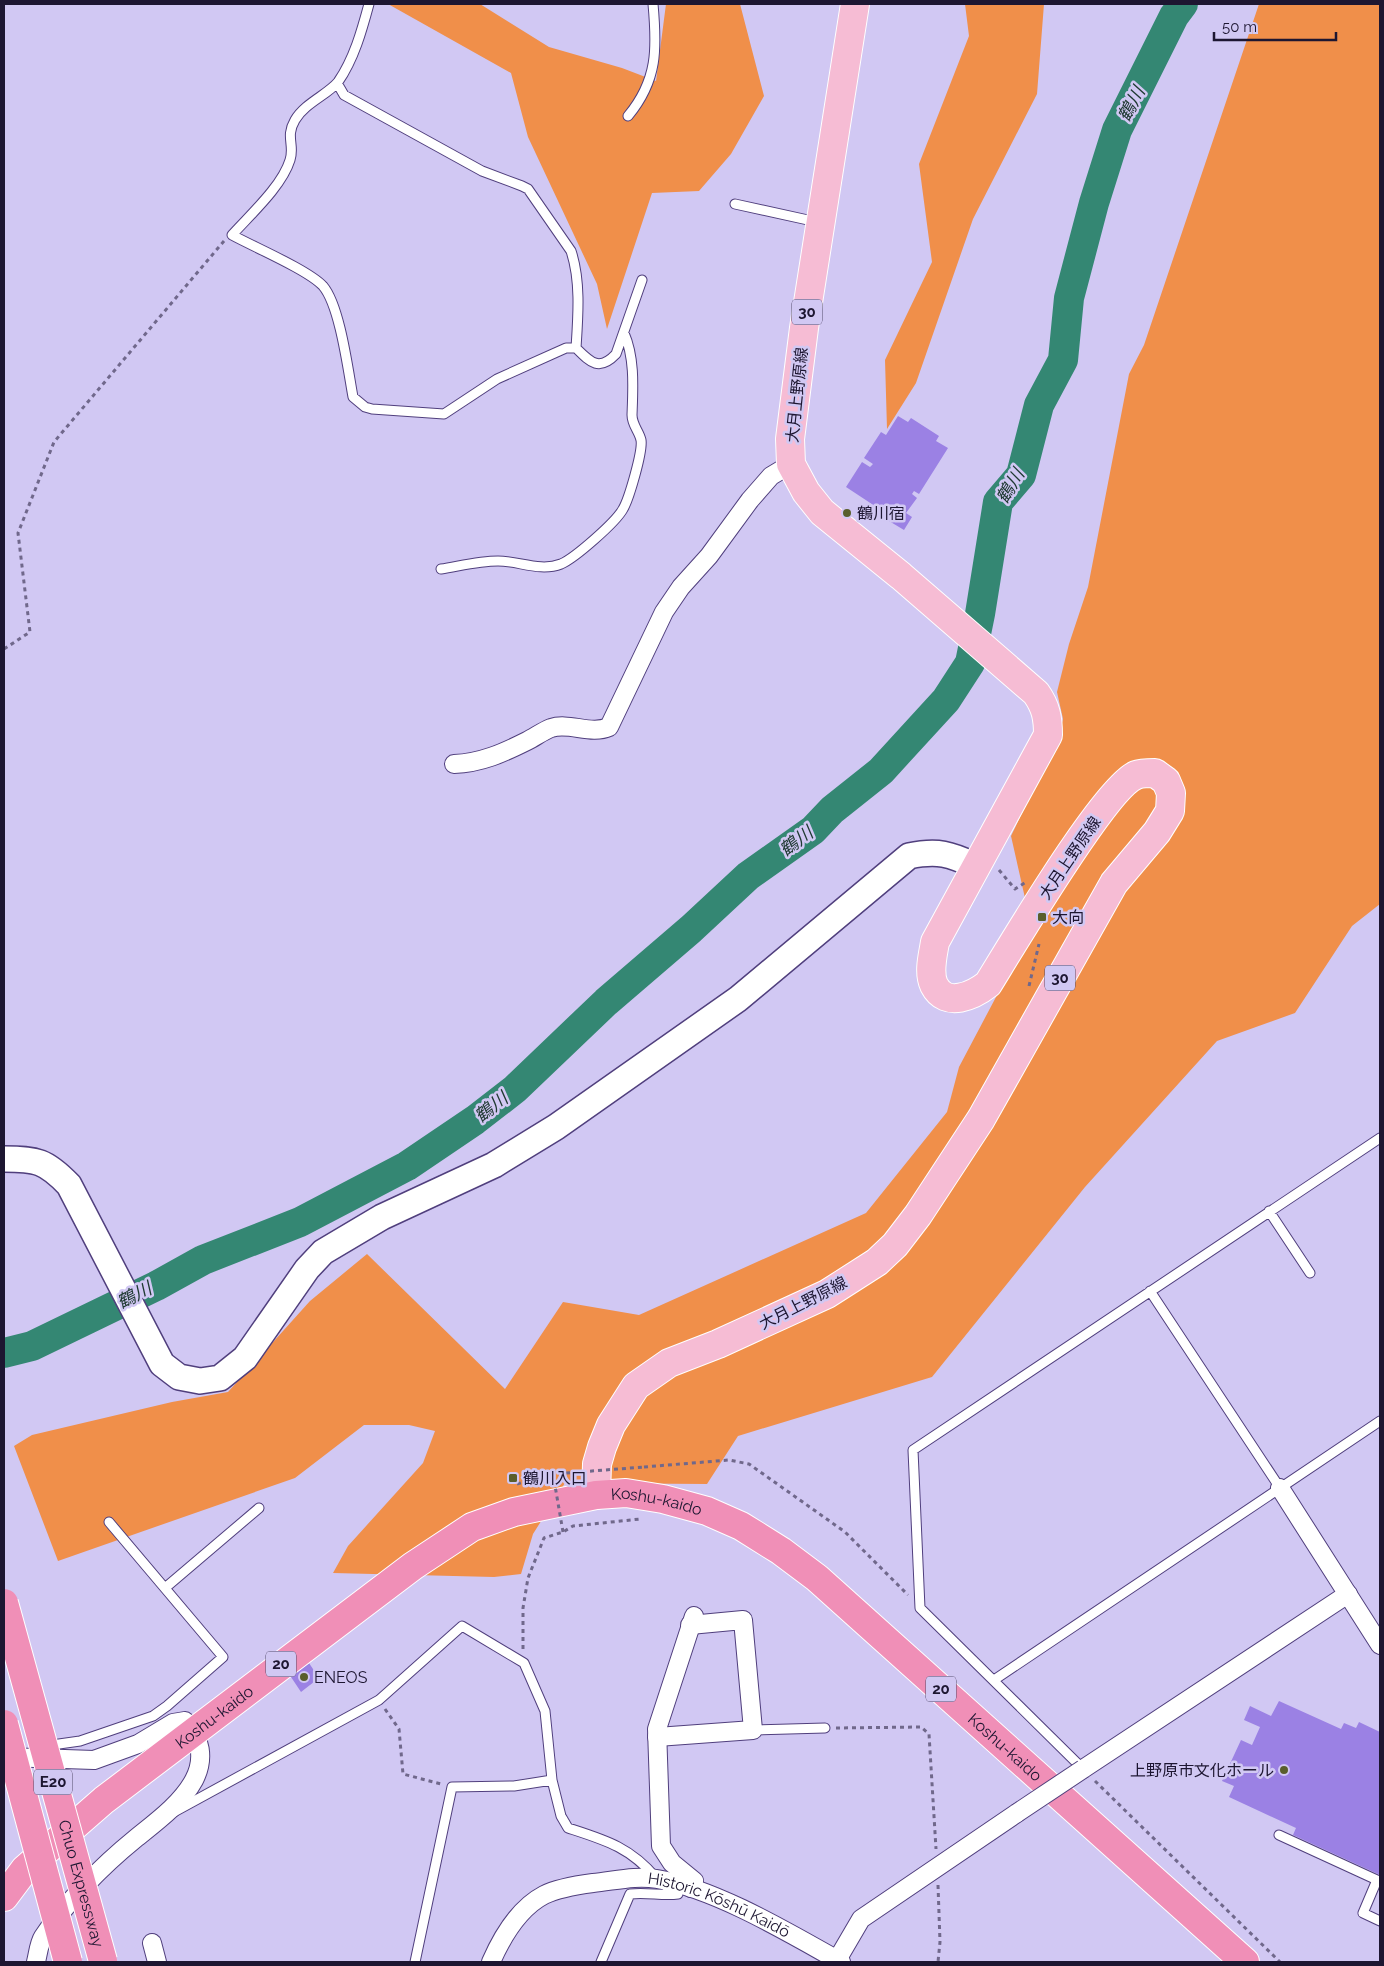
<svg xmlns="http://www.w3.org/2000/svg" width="1384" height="1966" font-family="Raleway,'Noto Sans JP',sans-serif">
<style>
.green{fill:#f08f4a}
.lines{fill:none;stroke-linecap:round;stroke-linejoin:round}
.river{stroke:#348773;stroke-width:30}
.building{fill:#9b81e4}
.lane-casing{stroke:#503f7d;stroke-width:11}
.street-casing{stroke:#503f7d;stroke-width:20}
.secondary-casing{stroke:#503f7d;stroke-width:28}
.primary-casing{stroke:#fff;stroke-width:30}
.highway-casing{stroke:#fff;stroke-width:30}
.path{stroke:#70688b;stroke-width:3;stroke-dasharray:4 4;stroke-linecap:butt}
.lane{stroke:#fff;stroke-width:9}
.street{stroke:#fff;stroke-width:18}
.secondary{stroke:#fff;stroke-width:25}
.primary{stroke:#f6bcd4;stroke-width:28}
.highway{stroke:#f08fb7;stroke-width:28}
.street-bridge-casing{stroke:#503f7d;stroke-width:20;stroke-linecap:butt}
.highway-bridge-casing{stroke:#fff;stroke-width:30;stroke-linecap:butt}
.path-bridge{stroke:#70688b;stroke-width:3;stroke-dasharray:4 4;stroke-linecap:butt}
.street-bridge{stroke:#fff;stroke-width:18}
.highway-bridge{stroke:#f08fb7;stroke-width:28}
.poi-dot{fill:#595e2c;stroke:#d1c8f3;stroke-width:2}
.labels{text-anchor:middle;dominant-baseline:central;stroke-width:5;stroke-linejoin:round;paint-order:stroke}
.shield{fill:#d1c8f3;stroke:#534b6b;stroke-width:1}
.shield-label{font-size:15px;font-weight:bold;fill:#1d1631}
.street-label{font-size:16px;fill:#1d1631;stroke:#d1c8f3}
.poi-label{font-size:16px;fill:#1d1631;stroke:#d1c8f3;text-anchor:start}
.water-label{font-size:18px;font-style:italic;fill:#203a33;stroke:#d1c8f3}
</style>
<rect width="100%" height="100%" fill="#d1c8f3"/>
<path class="green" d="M388 4H480L549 47 622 68 656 81 666 4H740L764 96 731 154 699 191 652 193 607 329 597 284 528 137 511 73Z
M965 4H1044L1037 94 973 219 916 383 887 429 885 360 932 262 919 164 969 36Z
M1259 4H1380V904L1352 926 1295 1013 1217 1041 1085 1187 932 1377 738 1436 707 1484 565 1483 533 1534 521 1574 494 1577 333 1573 348 1546 423 1463 435 1431 409 1425H364L295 1478 58 1561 14 1446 32 1435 172 1402 228 1392 310 1301 367 1254 505 1389 563 1302 639 1315 866 1213 947 1112 959 1067 1032 929 1011 836 1058 738 1063 719 1057 692 1069 644 1088 587 1129 374 1144 345Z"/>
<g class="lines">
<path class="river" d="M4 1353 32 1346 156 1286 203 1260 300 1222 407 1166 475 1120 515 1089 606 1002 691 929 748 876 813 830 832 810 881 771 946 700 970 663 980 614 998 502 1021 475 1039 405 1063 360 1069 298 1094 203 1117 130 1174 16 1183 4"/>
</g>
<path class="building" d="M898 416 908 422 911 418 939 436 936 441 948 448 919 494 914 491 912 494 917 498 906 513 912 517 904 530 884 518 887 514 846 487 862 462 870 467 873 464 864 458 881 432 886 435Z
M309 1663 319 1678 301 1692 291 1677Z
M1279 1701 1341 1729 1344 1723 1356 1728 1359 1722 1380 1732V1875L1293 1835 1296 1828 1229 1797 1234 1786 1222 1781 1241 1740 1252 1745 1260 1727 1244 1720 1250 1706 1271 1716Z"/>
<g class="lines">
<g class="lane-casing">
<path id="lane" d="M369 4C362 30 354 59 338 82 327 95 305 103 295 120 285 137 295 145 290 160 282 186 251 214 232 235 254 247 308 270 323 286 340 306 348 370 353 397L365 407 372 409 444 414 497 379 566 348H576C590 362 599 372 616 354L642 280
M337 83 344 95 482 171 522 186 528 189 571 251C581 281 578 317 576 348
M628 116C658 80 657 48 653 4
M735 204 817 222
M441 569C460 566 479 561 498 561 519 561 540 572 561 564 575 558 616 522 623 509 629 499 643 451 641 440 639 431 632 425 632 415 633 388 635 358 624 333
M1269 1211 1310 1273
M1150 1291 1280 1488
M165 1588 259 1508
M994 1680 1380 1421
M753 1730 825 1728
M45 1746 80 1741 153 1716 167 1706 223 1657 109 1522
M1083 1769 920 1608 913 1450 1380 1138
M174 1812 379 1700 462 1626 524 1663 545 1711 552 1780 561 1816 568 1828C605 1840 630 1847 656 1878
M1279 1835 1377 1880
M1380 1881 1377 1880 1363 1913 1380 1921
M415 1962 452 1787 514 1786 552 1780
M601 1962 630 1894C647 1892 662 1896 678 1894L666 1886"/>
</g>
<g class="street-casing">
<g id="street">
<path d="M454 764C481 763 503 753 527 741 535 737 543 731 551 728 569 722 591 735 609 727L664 612 681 587 709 556 750 500 771 476 791 464"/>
<path d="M1280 1488 1380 1645"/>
<path d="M657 1737 753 1730 743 1620 690 1625"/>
<path d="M5 1757 94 1760 138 1744 173 1723 185 1721C201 1737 205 1759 194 1780 181 1804 156 1822 135 1839 103 1865 65 1903 43 1937 39 1943 38 1954 36 1962"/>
<path d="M1083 1769 1348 1594"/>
<path d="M691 1888 694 1881 672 1863 661 1846 657 1729 694 1616"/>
<path d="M152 1943 157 1962"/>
<path d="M837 1960 861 1919 1017 1813"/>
<path id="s1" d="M491 1962C502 1937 519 1908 544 1895 558 1888 578 1885 593 1883 614 1881 636 1875 657 1879 716 1889 789 1933 841 1962"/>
</g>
</g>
<g class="secondary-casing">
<path id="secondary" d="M4 1159C37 1159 46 1161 69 1185L162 1364 179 1377 200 1381 220 1378 245 1358 307 1269 323 1252 382 1217 494 1165 556 1127 738 999 909 856C938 850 950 854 976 866"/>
</g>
<g class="primary-casing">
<path id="primary" d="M596 1495 597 1464 602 1447 611 1425 636 1386 669 1363 718 1344 827 1294 877 1262 895 1245 918 1215 981 1119 1114 883 1157 832 1170 811 1171 793 1166 781 1155 773C1150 773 1141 773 1136 775 1105 788 1011 947 988 984 974 995 946 1009 934 985 928 972 933 955 935 942L1048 735C1048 718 1046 707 1036 693L901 576 822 512 806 492 791 464 790 439 804 328 855 4"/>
</g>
<g class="highway-casing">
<g id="highway">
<path id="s2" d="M4 1897 25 1869 104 1800 413 1566 472 1527 514 1512 596 1495 626 1493 663 1499 707 1511 741 1526 781 1551 817 1578 1245 1962"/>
</g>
</g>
<path class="path" d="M4 649 30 632 18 533 54 442 224 241
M999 870 1015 889 1026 882
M1029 986 1039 944
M644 1467 729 1460 749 1464 845 1532 908 1595
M517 1484 553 1474
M523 1649V1608L528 1578 544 1538 563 1532 573 1526 640 1519
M385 1709 399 1729 403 1774 441 1784
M836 1728 921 1727 929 1734 936 1849
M1095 1781 1280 1962
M938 1885 940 1942 938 1962"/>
<use href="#lane" class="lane"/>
<use href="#street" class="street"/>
<use href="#secondary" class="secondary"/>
<use href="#primary" class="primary"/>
<use href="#highway" class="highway"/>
<g class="street-bridge-casing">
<path id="street-bridge" d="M1017 1813 1083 1769"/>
</g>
<g class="highway-bridge-casing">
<g id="highway-bridge">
<path id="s3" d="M4 1603 103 1961"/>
<path d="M4 1724 68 1962"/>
</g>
</g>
<path class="path-bridge" d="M563 1532 553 1474 644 1467"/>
<use href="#street-bridge" class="street-bridge"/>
<use href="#highway-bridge" class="highway-bridge"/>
</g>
<g class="poi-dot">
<circle cx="847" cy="513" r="5"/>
<rect x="1037" y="912" width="10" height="10" rx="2.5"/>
<rect x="508" y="1473" width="10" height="10" rx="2.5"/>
<circle cx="304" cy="1677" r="5"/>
<circle cx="1284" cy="1770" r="5"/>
</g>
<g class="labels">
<g class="shield">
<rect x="792" y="299.5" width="30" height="25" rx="4"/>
<rect x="1045" y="965.5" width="30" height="25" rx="4"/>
<rect x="266" y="1651.5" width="30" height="25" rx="4"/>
<rect x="926" y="1676.5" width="30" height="25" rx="4"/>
<rect x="34" y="1769.5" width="38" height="25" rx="4"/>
</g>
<g class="shield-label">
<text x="807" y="312">30</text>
<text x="1060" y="978">30</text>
<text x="281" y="1664">20</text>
<text x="941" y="1689">20</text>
<text x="53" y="1782">E20</text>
</g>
<g class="street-label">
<text transform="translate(797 395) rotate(-84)">大月上野原線</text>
<text transform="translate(1070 858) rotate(-56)">大月上野原線</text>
<text transform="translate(803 1303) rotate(-27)">大月上野原線</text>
<text stroke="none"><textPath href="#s2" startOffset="788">Koshu-kaido</textPath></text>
<text stroke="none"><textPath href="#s2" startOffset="278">Koshu-kaido</textPath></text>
<text stroke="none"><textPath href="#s2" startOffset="1222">Koshu-kaido</textPath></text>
<text stroke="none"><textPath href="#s3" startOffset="291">Chuo Expressway</textPath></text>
<text stroke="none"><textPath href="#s1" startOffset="269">Historic Kōshū Kaidō</textPath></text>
</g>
<g class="poi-label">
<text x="857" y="513">鶴川宿</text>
<text x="1052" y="917">大向</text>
<text x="523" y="1478">鶴川入口</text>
<text x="314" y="1677">ENEOS</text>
<text x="1274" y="1770" text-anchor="end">上野原市文化ホール</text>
</g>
<g class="water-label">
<text transform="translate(1131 104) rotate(-62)">鶴川</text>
<text transform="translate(1010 486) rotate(-59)">鶴川</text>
<text transform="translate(796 841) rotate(-37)">鶴川</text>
<text transform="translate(491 1107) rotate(-38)">鶴川</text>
<text transform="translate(134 1295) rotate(-27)">鶴川</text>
</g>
</g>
<rect width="1384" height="1966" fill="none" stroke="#1d1631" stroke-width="10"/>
<path d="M1214 32v8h122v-8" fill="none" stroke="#1d1631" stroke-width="2.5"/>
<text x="1222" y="32" font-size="15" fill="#1d1631" stroke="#d1c8f3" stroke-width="4" paint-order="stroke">50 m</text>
</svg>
